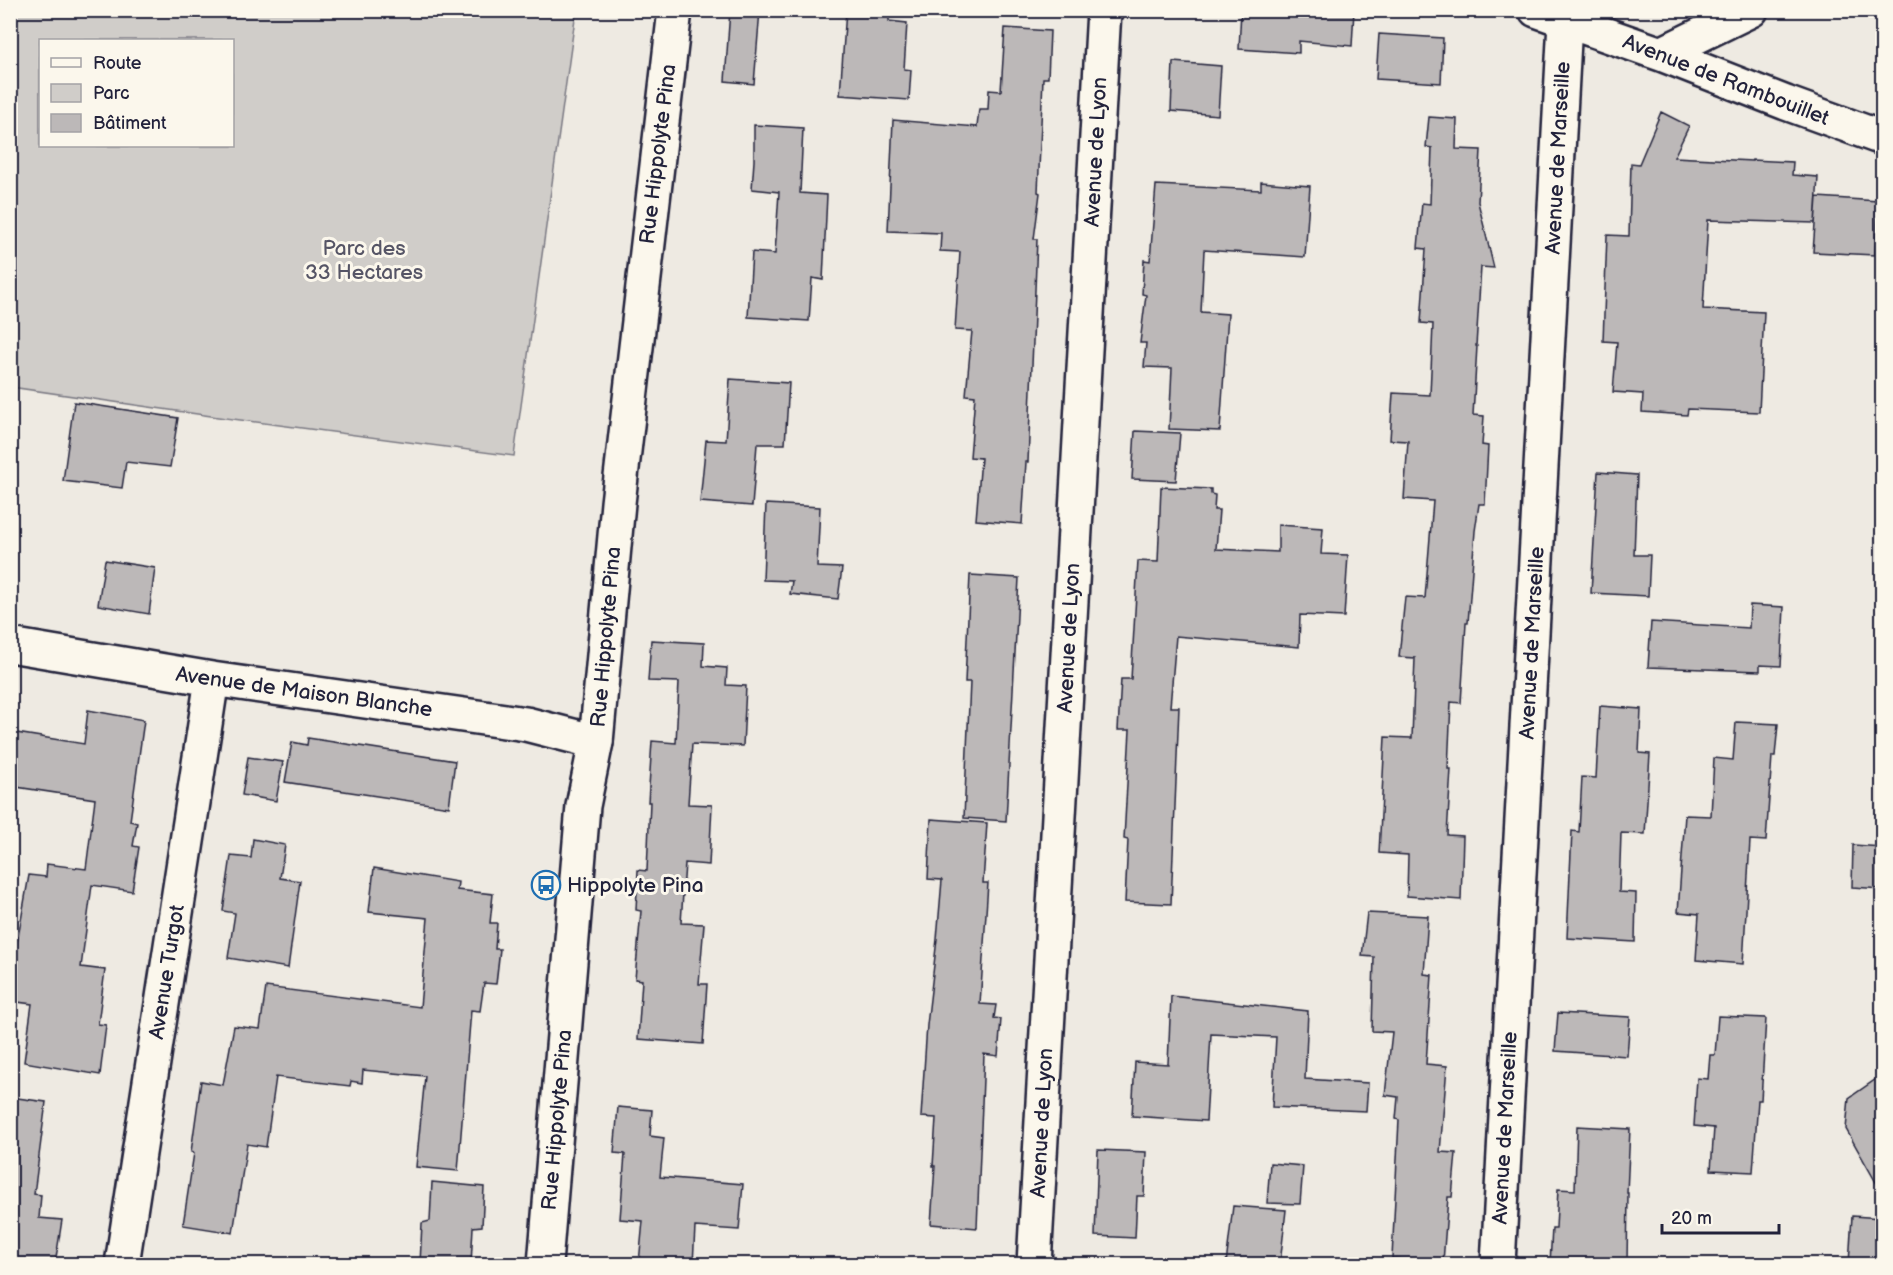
<svg xmlns="http://www.w3.org/2000/svg" width="1893" height="1275" font-family="'Balsamiq Sans',sans-serif">
<style>
.green{fill:#d0cdc9;stroke:#797882;stroke-width:1.5;fill-rule:evenodd}
.building{fill:#bcb8b8;stroke:#22223b;stroke-width:1.5}
.lines{fill:none;stroke-linecap:round;stroke-linejoin:round}
.minor-casing{stroke:#22223b;stroke-width:38}
.major-casing{stroke:#22223b;stroke-width:38}
.minor{stroke:#fbf7ec;stroke-width:33}
.major{stroke:#fbf7ec;stroke-width:33}
.labels{text-anchor:middle;dominant-baseline:central;stroke-width:6;stroke-linejoin:round;paint-order:stroke}
.street-label{font-size:21px;fill:#22223b;stroke:#fbf7ec}
.park-label{font-size:21px;fill:#565566;stroke:#fbf7ec}
.poi-label{font-size:21px;fill:#22223b;stroke:#fbf7ec;text-anchor:start}
</style>
<rect width="100%" height="100%" fill="#eeeae2"/>
<filter id="ink" filterUnits="userSpaceOnUse"><feTurbulence type="fractalNoise" baseFrequency=".0167" numOctaves="2"/><feDisplacementMap in="SourceGraphic" scale="12" xChannelSelector="R" yChannelSelector="G"/><feConvolveMatrix kernelMatrix="1 2 1 2 8 2 1 2 1" color-interpolation-filters="sRGB"/></filter>
<g filter="url(#ink)">
<path class="green" d="M11 10 576 11 514 456 218 417 11 387ZM40 40H232V146H40Z"/>
<path class="building" d="M730 10H760L754 84 725 81Z
M846 10H889V21L907 23 904 69 911 70 909 100 840 95Z
M1241 10H1354L1352 46 1299 41V53L1239 49Z
M1005 28 1050 31 1048 78H1043L1038 192 1040 193 1034 239H1037L1033 341 1028 462H1026L1022 524 976 520 981 458 970 457 975 396 966 395 972 331 955 330 960 252 940 251 941 233 888 231 893 120 977 127 979 109H988L989 90 1001 91Z
M1379 34 1443 38 1441 83 1376 79Z
M1173 62 1221 66 1218 115 1171 111Z
M1661 112 1689 126 1674 157 1752 161V160L1793 162 1792 175 1818 177 1815 223 1708 220 1703 309 1764 312 1759 412 1688 409 1687 415 1642 412 1643 394 1613 392 1617 342 1603 341 1607 235 1629 236 1631 163 1639 164Z
M1429 117 1457 119 1456 149 1481 150 1478 202 1494 268 1481 267 1476 346H1477L1473 415 1484 416 1482 445 1488 446 1485 504H1479L1475 531 1468 623H1466L1461 703 1451 702 1448 769H1451L1447 835 1463 836 1461 900 1407 896 1408 855 1379 853 1385 737 1412 738 1415 658 1399 657 1405 597 1425 598 1433 501 1404 499 1408 441 1390 440 1393 393 1430 395 1433 324 1421 323 1426 249 1418 248 1422 203 1430 204 1432 148 1426 147Z
M754 125 803 128 800 193 827 195 823 280 812 278 809 321 748 317 752 252 775 254 779 192 752 189 754 161Z
M1261 182 1310 186 1305 257 1204 250 1201 312 1228 314 1220 431 1169 429 1172 368 1144 367 1146 343H1140L1146 295 1142 294 1144 260 1150 261 1156 185 1261 190Z
M1817 197 1878 201 1875 255 1813 252Z
M730 379 789 383 785 444H757L752 506 700 502 706 440 726 441Z
M74 402 178 418 170 467 126 462 122 488 63 481Z
M1135 431 1180 433 1176 481 1132 479Z
M1598 472 1637 475 1634 555H1650L1648 596 1591 593Z
M1161 487 1211 489V494L1215 495 1214 510H1219L1216 549 1278 552V525L1323 528 1321 554 1348 555 1344 617 1300 615 1299 647 1176 636 1170 707H1179L1171 904 1125 902 1128 840 1124 839 1130 730H1118L1121 679H1131L1138 561 1158 562Z
M766 504 820 507 817 567 842 568 838 599 790 594 792 581 763 580Z
M105 560 155 568 149 614 98 605Z
M970 575 1019 578 1006 821 964 818 970 682H965Z
M1750 605 1784 607 1781 666 1760 665V671L1648 667 1651 622 1749 628Z
M651 640 704 643 703 666 727 668 726 685 746 686 743 746 692 744 688 804 712 805 709 865 685 863 681 923 704 924 699 984H707L703 1044 638 1039 642 980 635 979 641 911 636 910 638 870 647 871 650 802H648L652 741 676 743 679 682 648 681Z
M1600 706 1641 709 1639 753 1650 754 1645 834 1621 833 1619 892 1636 893 1635 942 1567 938 1572 831 1579 832 1582 777 1596 778Z
M88 710 144 720 130 821 137 823 133 846 139 847 132 891 92 885 81 967 105 970 98 1024 106 1025 100 1075 24 1062 32 1004 10 1001V983L29 875 46 877 47 864 86 869 95 799 10 786V732L84 744Z
M1736 722 1778 724 1775 756H1772L1766 841 1750 840 1743 964 1696 960 1699 914 1678 912 1685 815 1711 816 1714 758 1733 760Z
M308 738 455 761 449 807 285 782 292 742 307 745Z
M248 757 283 762 276 801 242 795Z
M931 819 987 823 983 883H988L980 1004 996 1005 994 1018 1001 1019 998 1056 984 1054 977 1228 931 1224 935 1166H933L936 1118 921 1117 927 1025 937 939 942 880 928 879Z
M253 839 285 845 280 878 300 881 288 968 228 958 235 913 223 911 231 856 251 858Z
M1853 845 1882 847V889L1852 887Z
M374 868 458 882 457 890 493 894 490 923H497L495 949H500L496 984 484 983 480 1011 471 1010 458 1171 416 1167 425 1076 363 1070 362 1083 351 1081 350 1086 276 1077 266 1147 247 1144 233 1233 183 1225 194 1153 191 1152 201 1081 223 1085 234 1026 260 1029 266 987 420 1007 428 918 369 912Z
M1367 913 1428 916 1424 974 1432 975 1426 1064 1447 1066 1440 1152 1456 1153 1452 1197H1448L1443 1262 1392 1258 1399 1120 1396 1119 1398 1097 1385 1095 1392 1032 1372 1031 1374 957 1362 956Z
M1171 996 1308 1011 1305 1079 1368 1083 1366 1111 1272 1107 1276 1037 1211 1034 1206 1121 1132 1116 1135 1062 1168 1064Z
M1558 1013 1630 1017 1627 1056 1555 1051Z
M1718 1016 1766 1018 1761 1100H1758L1753 1172 1711 1170 1714 1128 1694 1126 1697 1078 1708 1079 1710 1055H1715Z
M1882 1075V1193L1846 1129 1849 1098Z
M10 1097 46 1102 34 1194 41 1195 39 1218 62 1220 55 1264H10Z
M618 1107 652 1110 650 1136 664 1138 660 1177 743 1184 739 1230 695 1227 693 1264 639 1263 643 1221 620 1219 625 1154 614 1153Z
M1577 1126 1630 1129 1627 1193H1628L1627 1264H1550L1552 1228H1556L1558 1189 1575 1190Z
M1098 1150 1146 1152 1144 1196H1137L1135 1238 1095 1236Z
M1270 1163 1303 1166 1300 1204 1267 1203Z
M432 1182 484 1187 482 1226 473 1227 471 1264H420L422 1223 430 1221Z
M1233 1206 1286 1210 1280 1264H1226Z
M1852 1216 1882 1218V1264H1849Z"/>
<g class="lines">
<g class="minor-casing">
<path id="minor" d="M1536 10 1661 54 1786 103 1882 138
M1661 54 1751 10
M10 645 212 679 526 724 596 742
M122 1264 212 679
M1034 1264 1104 10
M1498 1264 1565 22"/>
</g>
<g class="major-casing">
<path id="major" d="M545 1264 583 806 596 742 618 503 675 10"/>
</g>
<use href="#minor" class="minor"/>
<use href="#major" class="major"/>
</g>
</g>
<defs>
<g id="bus-ring" transform="scale(1.5)"><circle r="9.5" fill="#fbf7ec" stroke="#1f6fb2" stroke-width="1.5"/><path d="M-5-6H5V4H4V6H2V4H-2V6H-4V4H-5ZM-3.5-4V0h7V-4ZM-3.5 1.2v1.5H-2V1.2ZM2 1.2v1.5H3.5V1.2Z" fill="#1f6fb2"/></g>
</defs>
<g fill-rule="evenodd">
<use href="#bus-ring" x="546" y="885"/>
</g>
<g class="labels">
<g class="street-label">
<text transform="translate(1726 80) rotate(21)">Avenue de Rambouillet</text>
<text transform="translate(1096 152) rotate(-87)">Avenue de Lyon</text>
<text transform="translate(658 154) rotate(-83)">Rue Hippolyte Pina</text>
<text transform="translate(1558 158) rotate(-87)">Avenue de Marseille</text>
<text transform="translate(606 637) rotate(-85)">Rue Hippolyte Pina</text>
<text transform="translate(1069 638) rotate(-87)">Avenue de Lyon</text>
<text transform="translate(1532 643) rotate(-87)">Avenue de Marseille</text>
<text transform="translate(304 692) rotate(8)">Avenue de Maison Blanche</text>
<text transform="translate(167 972) rotate(-81)">Avenue Turgot</text>
<text transform="translate(557 1120) rotate(-85)">Rue Hippolyte Pina</text>
<text transform="translate(1042 1123) rotate(-87)">Avenue de Lyon</text>
<text transform="translate(1505 1128) rotate(-87)">Avenue de Marseille</text>
</g>
<g class="park-label">
<text x="364" y="248">Parc des<tspan x="364" dy="24">33 Hectares</tspan></text>
</g>
<g class="poi-label">
<text x="567" y="885">Hippolyte Pina</text>
</g>
</g>
<rect width="1893" height="1275" fill="none" stroke="#fbf7ec" stroke-width="36"/>
<rect x="18" y="18" width="1857" height="1239" fill="none" stroke="#22223b" stroke-width="2" filter="url(#ink)"/>
<rect x="39" y="39" width="195" height="108" fill="#fbf7ec" stroke="#a4a2a5" stroke-width="1.5"/>
<rect x="51" y="58" width="30" height="9" fill="#fbf7ec" stroke="#a4a2a5" stroke-width="1.5"/>
<text x="93" y="69" font-size="18" fill="#22223b">Route</text>
<rect x="51" y="84" width="30" height="18" fill="#d0cdc9" stroke="#a4a2a5" stroke-width="1.5"/>
<text x="93" y="99" font-size="18" fill="#22223b">Parc</text>
<rect x="51" y="114" width="30" height="18" fill="#bcb8b8" stroke="#a4a2a5" stroke-width="1.5"/>
<text x="93" y="129" font-size="18" fill="#22223b">Bâtiment</text>
<path d="M1662 1224v9h117v-9" fill="none" stroke="#22223b" stroke-width="3"/>
<text x="1671" y="1224" font-size="18" fill="#22223b" stroke="#fbf7ec" stroke-width="4.5" paint-order="stroke">20 m</text>
</svg>
